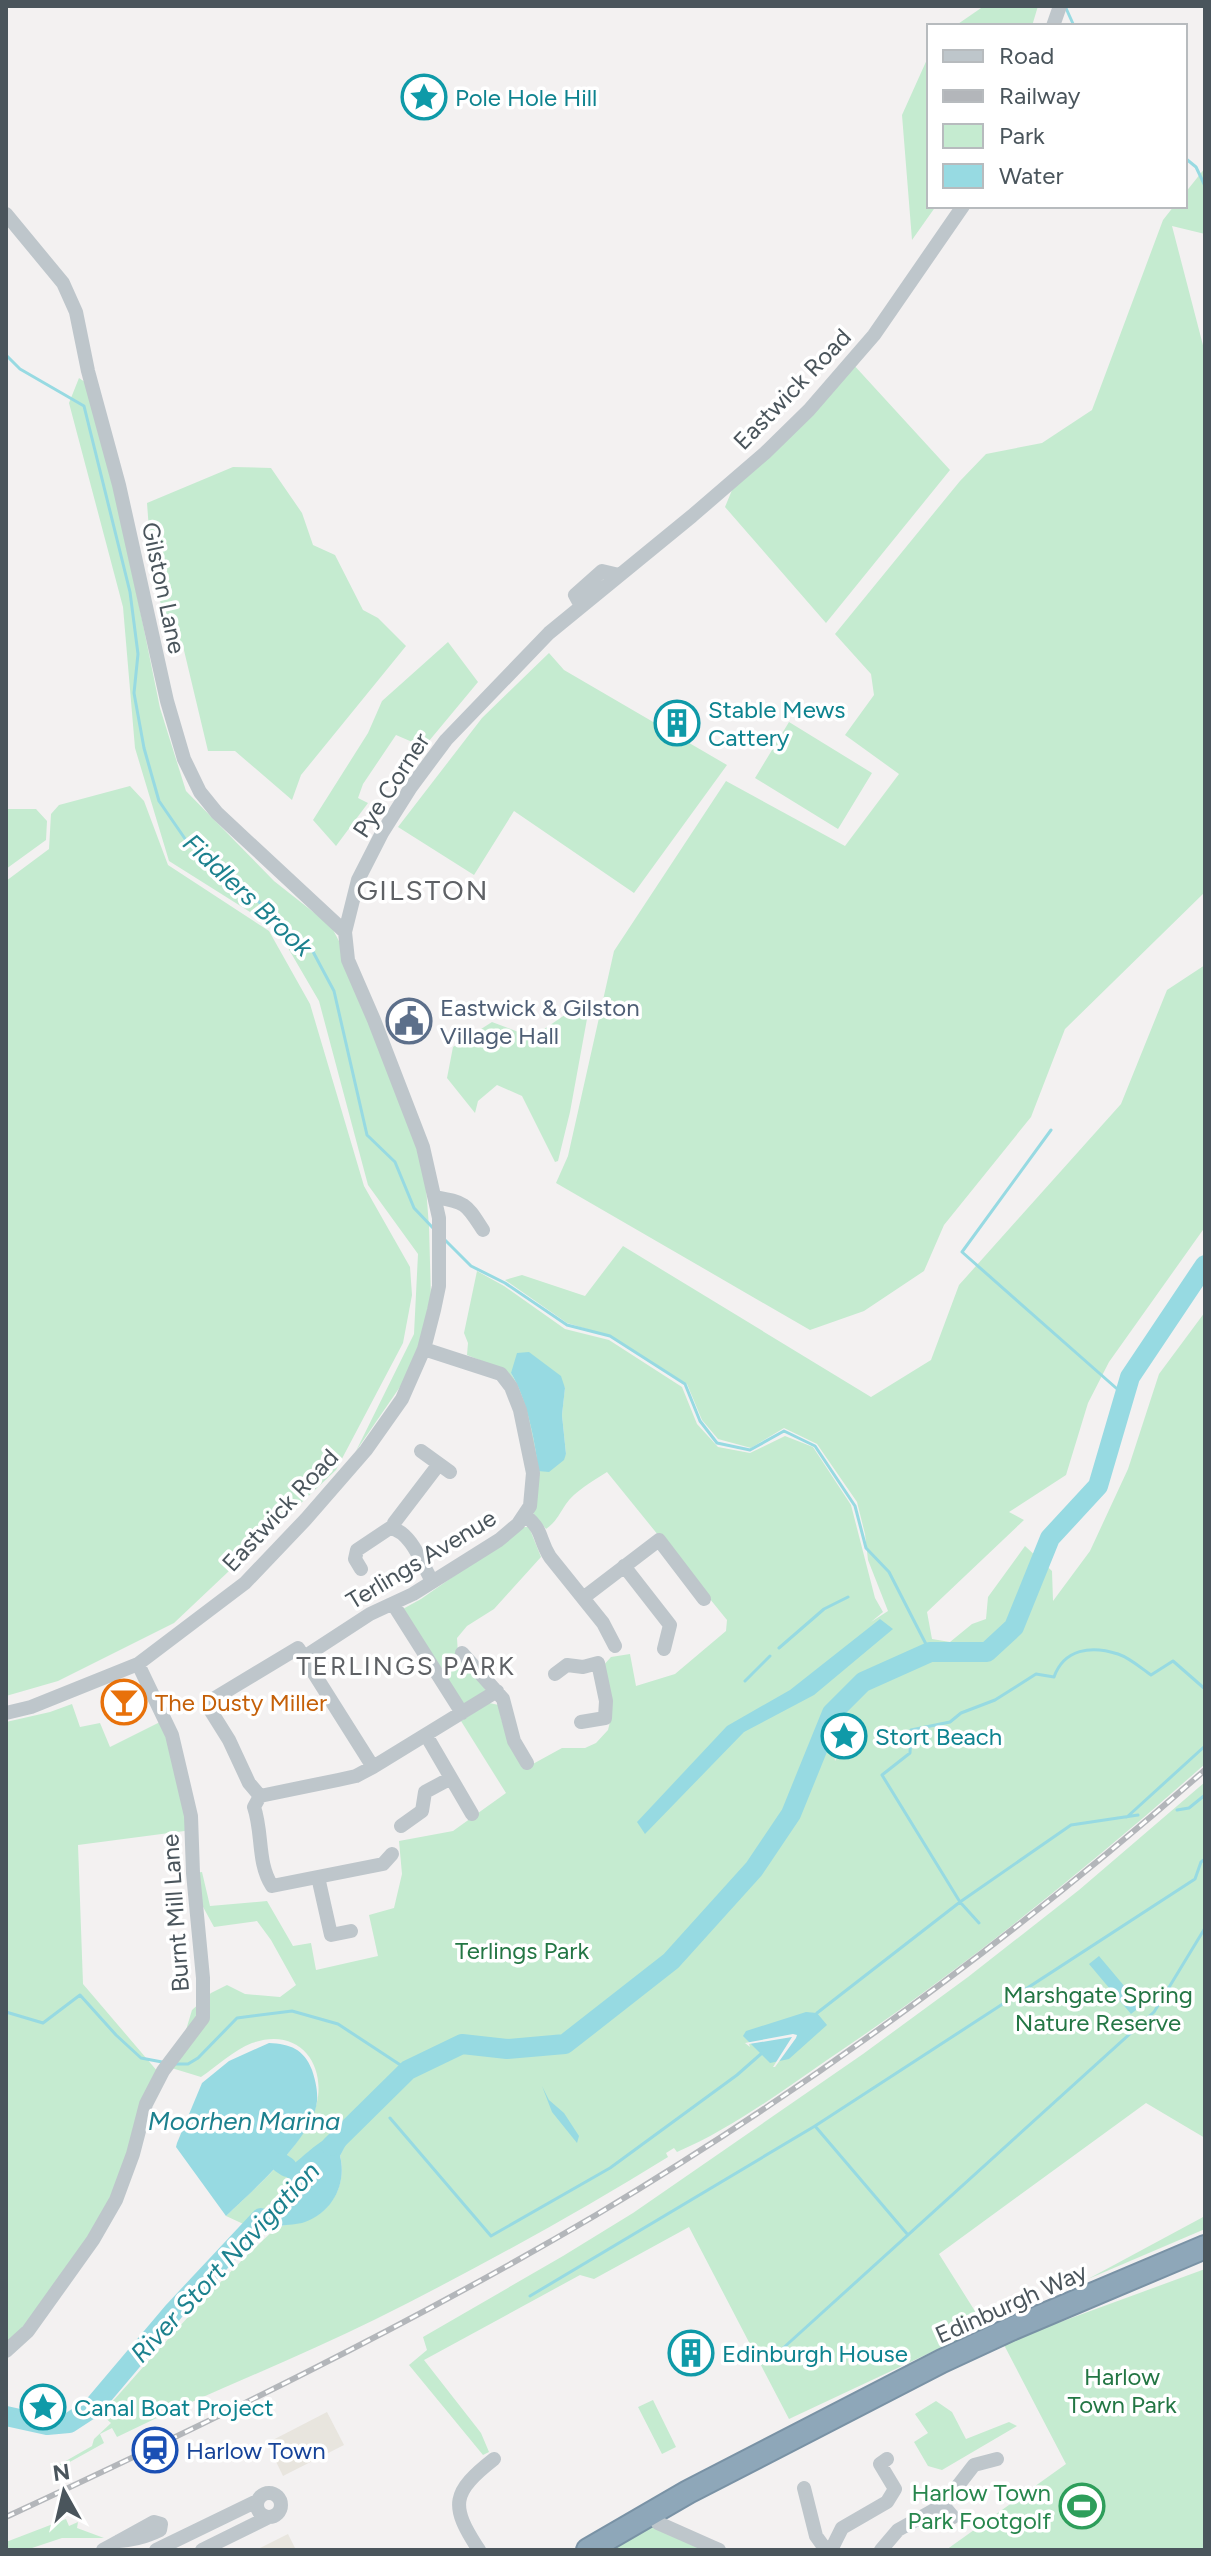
<svg xmlns="http://www.w3.org/2000/svg" width="1211" height="2556" font-family="Figtree,sans-serif">
<style>
.commercial{fill:#e8e5de}
.green{fill:#c5ebd0;fill-rule:evenodd}
.sand{fill:#efe9e1}
.water{fill:#97dae2}
.pier{fill:#f3f1f1}
.lines{fill:none;stroke-linecap:round;stroke-linejoin:round}
.stream{stroke:#97dae2;stroke-width:3}
.river{stroke:#97dae2;stroke-width:20}
.highway-casing{stroke:#7992a5;stroke-width:26}
.minor{stroke:#bec6cb;stroke-width:14}
.highway{stroke:#8ea7b9;stroke-width:22}
.rail-casing{stroke:#b3b6ba;stroke-width:6}
.rail{stroke:#fff;stroke-width:3;stroke-dasharray:9;stroke-linecap:butt}
.labels{text-anchor:middle;dominant-baseline:central;stroke-width:7;stroke-linejoin:round;paint-order:stroke}
.culture-label{font-size:24px;fill:#0d838f;stroke:#fff;text-anchor:start}
.street-label{font-size:24px;fill:#4a555c;stroke:#fff}
.service-label{font-size:24px;fill:#4e5e75;stroke:#fff;text-anchor:start}
.food-label{font-size:24px;fill:#c56008;stroke:#fff;text-anchor:start}
.park-label{font-size:24px;fill:#237644;stroke:#fff}
.transit-label{font-size:24px;fill:#164399;stroke:#fff;text-anchor:start}
.leisure-label{font-size:24px;fill:#27864d;stroke:#fff;text-anchor:end}
.water-label{font-size:26px;font-style:italic;fill:#1c818e;stroke:#fff}
.neighbourhood-label{font-size:26px;letter-spacing:2px;fill:#5e6165;stroke:#fff}
.quarter-label{font-size:28px;letter-spacing:2px;fill:#5e6165;stroke:#fff}
</style>
<rect width="100%" height="100%" fill="#f3f1f1"/>
<path class="commercial" d="M327 2412 344 2445 283 2476 267 2443Z
M288 2534 296 2550H256Z"/>
<path class="green" d="M984 6H1038L1032 26H955Z
M929 55V206H936L912 240 902 115Z
M1205 168V234L1172 226 1205 353V892L1065 1029 1031 1117 944 1225 924 1271 864 1311 810 1330 556 1183 568 1156 614 951 726 781 845 846 899 774 845 735 874 695 871 674 835 634 960 481 986 454 1042 443 1092 410 1163 220 1174 206H1185V193Z
M852 363 950 470 826 623 725 507 737 478Z
M79 378 95 389 160 708 186 791 274 881 331 926 341 945 423 1147 429 1227 431 1298 415 1365 356 1451 414 1334 418 1254 368 1185 319 1001 277 929 169 861 135 748 123 607 69 403Z
M233 467 271 468 302 513 313 545 335 555 363 610 378 618 406 646 301 775 292 800 235 751H208L182 642 171 643 152 570 147 503Z
M448 642 478 682 424 747 396 735 363 784 358 798 368 803 336 846 313 820 368 733 382 701Z
M549 653 564 670 727 765 634 893 514 811 474 875 398 827 482 718Z
M789 722 872 773 838 829 755 778Z
M130 786 144 801 168 865 269 931 310 1004 364 1186 410 1267 412 1295 403 1343 336 1470 174 1623 58 1681 6 1696V881L49 849 51 814 59 805Z
M6 809H36L47 821 46 840 6 869Z
M1205 965V1227L1109 1362 1088 1403 1066 1475 1009 1512 1024 1520 927 1612 932 1639 950 1642 972 1624 986 1619 988 1597 1025 1546 1052 1571 1053 1601 1090 1551 1128 1469 1159 1374 1205 1312V1764C1085 1870 960 1971 827 2060 779 2093 731 2129 677 2152L674 2148 666 2153 668 2157C574 2215 476 2269 376 2319 291 2361 202 2395 117 2437L112 2428 100 2434 104 2443 59 2468 57 2466 92 2446 94 2439 111 2423 101 2414C157 2353 211 2287 273 2231 288 2218 313 2228 331 2202 341 2189 344 2171 340 2156L351 2133 308 2152 299 2162 287 2167 290 2183 250 2227 226 2216C257 2186 291 2158 311 2119 333 2075 305 2024 252 2043 234 2050 217 2066 201 2077L165 2066 186 2030 192 2010 211 1993 227 1985 245 1994 280 1997 296 1985 271 1940 257 1921 214 1927 202 1905 193 1873 202 1872 210 1906 267 1901 293 1946 311 1943 316 1970 378 1956 369 1915 394 1908 402 1874 399 1841 453 1831 506 1793 461 1721 489 1703 499 1705C501 1732 515 1746 531 1765L562 1748H585L596 1743 608 1730 610 1722 602 1667 611 1657 630 1654 636 1686 675 1674 726 1631 727 1620 607 1472C594 1480 574 1492 566 1504 559 1514 557 1521 546 1529L533 1513 535 1493 504 1370 467 1355 468 1343 464 1333 477 1271 504 1286 565 1329 609 1340 682 1387 697 1424 718 1447 750 1453 785 1436 813 1447 851 1505 875 1598 883 1612 871 1622 888 1611 868 1560 865 1534 857 1502 817 1444 784 1428 751 1448 718 1439 702 1420 687 1384 610 1336 567 1323 505 1280 522 1275 585 1296 623 1246 871 1397 931 1360 959 1285 1121 1104 1167 990ZM511 1373 565 1387 562 1415 566 1454C561 1465 549 1467 538 1471 536 1442 526 1397 511 1373Z
M591 997 570 1112 558 1161 555 1162 522 1096 497 1085 478 1101 475 1113 447 1078 453 1047 492 1022 521 1033 537 1034Z
M524 1527H529L541 1557 494 1609 467 1626 457 1638 458 1655 481 1679 486 1692 460 1706 401 1610 421 1599Z
M72 1704 80 1727 100 1723 110 1747 166 1719 192 1830 78 1845 83 1984 158 2072 125 2175 101 2221 38 2313 6 2344V1722L50 1712Z
M1205 1782V2138L1146 2103 939 2254 985 2327 789 2419 689 2227 594 2279 580 2275 424 2360 481 2433 489 2452 483 2455 409 2365 427 2350 423 2337 563 2256 633 2213 863 2054 968 1977 1079 1890Z
M1205 2216V2229L1088 2279Z
M1205 2269V2550H946L1066 2464 1003 2343Z
M653 2400 676 2447 662 2454 638 2407Z
M936 2401 952 2412 966 2439 1009 2422 1017 2426 942 2470 928 2466 914 2442 928 2433 915 2414Z
M66 2519 69 2526 78 2522 77 2528 104 2538H62L26 2550H6V2542Z
M654 2524 708 2550H596Z"/>
<path class="sand" d="M836 1725 859 1729 835 1761 832 1743Z"/>
<path class="water" d="M529 1352 561 1376 565 1388 562 1415 566 1454 564 1460 549 1472 538 1471C536 1443 526 1397 511 1373L517 1353Z
M880 1619 893 1629 814 1695 744 1732 645 1834 637 1822 727 1726 790 1690Z
M1099 1956 1141 2006 1131 2014 1089 1964Z
M806 2012 817 2013 827 2025 789 2059 770 2063 743 2036 746 2031Z
M269 2043C290 2044 304 2049 312 2070 315 2079 318 2091 317 2101 314 2137 252 2191 226 2216L176 2147 177 2143 202 2083 229 2061Z
M542 2086 549 2100 564 2113 579 2136 577 2143 552 2112Z
M350 2126 352 2133 340 2156C347 2183 333 2212 305 2222 297 2225 288 2224 280 2226 267 2229 256 2237 243 2237L253 2222 290 2183 286 2175 287 2167C297 2163 301 2157 309 2151 321 2141 335 2132 350 2126Z"/>
<path class="pier" d="M793 2034 797 2035 796 2038 775 2067H773L792 2037 749 2044 750 2047 745 2043Z"/>
<g class="lines">
<path class="stream" d="M1065 6 1074 26
M1185 158 1196 167 1205 186
M1205 251V259
M6 355 20 369 84 406 130 592 138 654 134 693 144 748 159 801 190 846 231 877 311 948 334 991 367 1135 395 1162 414 1208 433 1228
M1051 1130 962 1252 1124 1395
M444 1239 471 1266 505 1283 567 1325 610 1336 685 1384 700 1421 717 1443 750 1450 784 1431 815 1446 855 1506 866 1548 889 1572 930 1652
M779 1648 824 1609 848 1597
M745 1681 770 1656
M1177 1810 1189 1808 1205 1795
M1127 1817 1205 1746
M979 1923 960 1902 882 1775 910 1753 911 1730 950 1722 961 1713 995 1700 1036 1674 1054 1677C1064 1649 1091 1645 1118 1654 1130 1658 1141 1668 1151 1675L1173 1661 1205 1689
M6 2012 43 2023 80 1995 116 2035 141 2058 162 2062
M817 2013 960 1902 1071 1825 1138 1815
M174 2064H188L198 2058 237 2018 292 2011 338 2024 408 2070
M390 2118 491 2236 610 2168 737 2075 762 2053
M815 2126 908 2235
M530 2296 815 2126 1195 1879 1201 1862 1205 1859
M781 2350 1154 2012 1205 1928"/>
<path class="river" d="M331 2146 408 2070 462 2044 507 2049 565 2044 671 1961 754 1869 791 1814 832 1713 863 1682 930 1652H987L1014 1627 1050 1538 1098 1486 1130 1377 1205 1265
M281 2163 287 2167
M6 2416 47 2425 69 2423 92 2408 174 2311 261 2218"/>
<g class="highway-casing">
<path id="highway" d="M588 2550 688 2492 942 2361 1011 2329 1205 2247"/>
</g>
<path class="minor" d="M1053 26 1060 6
M6 214 63 283 76 312 88 371 119 485 167 701 184 759 200 792 217 813 345 932
M581 606 575 595 602 571 619 575
M436 1197C467 1203 466 1204 483 1230
M421 1451 450 1472
M525 1515C544 1531 538 1538 550 1557L603 1623 615 1646
M395 1528 394 1523 439 1464
M624 1566 670 1625 664 1649
M361 1569 355 1559 357 1550 390 1528C411 1531 422 1564 432 1581
M583 1598 659 1540 704 1599
M393 1604 462 1713
M462 1653 503 1699 514 1741 527 1763
M304 1657 370 1614 413 1594 499 1540 518 1524 530 1506 533 1473 520 1410 511 1387 501 1374 424 1349
M555 1674 567 1665 583 1667 598 1663 606 1701 605 1718 581 1722
M6 1713 31 1707 138 1664 245 1583 306 1519 366 1450 402 1399 424 1349 434 1310 439 1286V1218L423 1147 374 1020 348 960 345 932 358 880 382 833 411 787 446 740 549 633 692 516 765 453 809 410 874 335 963 206
M426 1735 472 1814
M373 1767 298 1648 210 1701 209 1708 229 1740 249 1783 260 1796 338 1780 356 1776 373 1767 497 1691
M260 1796 254 1807C263 1833 257 1863 272 1886L383 1864 392 1854
M401 1826 422 1811 425 1792 451 1778
M318 1877 331 1935 351 1931
M6 2351 28 2331 93 2240 116 2200 133 2154 146 2104 163 2071 203 2018V1978L193 1873 191 1816 172 1735 138 1664
M804 2488 816 2536 826 2550
M257 2505a12 12 0 1 1 24 0a12 12 0 1 1-24 0Z
M943 2505 953 2517
M651 2513 658 2523 719 2550
M103 2550 154 2522 161 2524 160 2530C146 2537 135 2540 119 2541
M156 2550 257 2501
M202 2550 269 2517
M479 2550C449 2505 452 2492 494 2459
M831 2550 842 2528 887 2502 895 2489 880 2464 887 2459
M881 2550 898 2530 943 2505 974 2465 997 2459"/>
<use href="#highway" class="highway"/>
<g class="rail-casing">
<path id="rail" d="M6 2517C206 2424 406 2327 596 2215 812 2086 1016 1936 1205 1770"/>
</g>
<use href="#rail" class="rail"/>
</g>
<defs>
<g id="sight-ring" transform="scale(2.3)"><circle r="9.5" fill="#fff" stroke="#0f9aa8" stroke-width="1.5"/><path d="M0-6L1.8-2.2L6-1.7L2.9 1.2L3.7 5.4L0 3.3L-3.7 5.4L-2.9 1.2L-6-1.7L-1.8-2.2Z" fill="#0f9aa8"/></g>
<g id="building-ring" transform="scale(2.3)"><circle r="9.5" fill="#fff" stroke="#0f9aa8" stroke-width="1.5"/><path d="M-4-6H4V6H1V3H-1V6H-4ZM-2.5-4.3h1.7v1.8h-1.7ZM.8-4.3h1.7v1.8H.8ZM-2.5-1h1.7V.8h-1.7ZM.8-1h1.7V.8H.8Z" fill="#0f9aa8"/></g>
<g id="civic-ring" transform="scale(2.3)"><circle r="9.5" fill="#fff" stroke="#5c6f8a" stroke-width="1.5"/><path d="M-.6-6.5H3V-4.5H.6V-3L4-1V1h2V6H-6V1h2V-1L-.6-3ZM-1.2 2.5V6h2.4V2.5Z" fill="#5c6f8a"/></g>
<g id="bar-ring" transform="scale(2.3)"><circle r="9.5" fill="#fff" stroke="#e8710a" stroke-width="1.5"/><path d="M-6-5H6L.8 .8V4.5H3.5V6h-7V4.5H-.8V.8Z" fill="#e8710a"/></g>
<g id="station-ring" transform="scale(2.3)"><circle r="9.5" fill="#fff" stroke="#1a4fb4" stroke-width="1.5"/><path d="M-3-6H3Q5-6 5-4V2Q5 4 3 4L4.5 6H3L1.5 4h-3L-3 6H-4.5L-3 4Q-5 4-5 2V-4Q-5-6-3-6ZM-3.5-4v3h7v-3ZM-3.5 1v1.5H-2V1ZM2 1v1.5H3.5V1Z" fill="#1a4fb4"/></g>
<g id="stadium-ring" transform="scale(2.3)"><circle r="9.5" fill="#fff" stroke="#2e9e5b" stroke-width="1.5"/><path d="M0-5a6.5 5 0 1 0 0 10a6.5 5 0 1 0 0-10ZM-3.5-1.8h7v3.6h-7Z" fill="#2e9e5b"/></g>
</defs>
<g fill-rule="evenodd">
<use href="#sight-ring" x="424" y="97"/>
<use href="#building-ring" x="677" y="723"/>
<use href="#civic-ring" x="409" y="1021"/>
<use href="#bar-ring" x="124" y="1702"/>
<use href="#sight-ring" x="844" y="1736"/>
<use href="#building-ring" x="691" y="2353"/>
<use href="#sight-ring" x="43" y="2407"/>
<use href="#station-ring" x="155" y="2450"/>
<use href="#stadium-ring" x="1082" y="2506"/>
</g>
<g class="labels">
<g class="culture-label">
<text x="455" y="97">Pole Hole Hill</text>
<text x="708" y="709">Stable Mews<tspan x="708" dy="28">Cattery</tspan></text>
<text x="875" y="1736">Stort Beach</text>
<text x="722" y="2353">Edinburgh House</text>
<text x="74" y="2407">Canal Boat Project</text>
</g>
<g class="street-label">
<text transform="translate(792 389) rotate(-46)">Eastwick Road</text>
<text transform="translate(164 588) rotate(78)">Gilston Lane</text>
<text transform="translate(391 785) rotate(-57)">Pye Corner</text>
<text transform="translate(280 1510) rotate(-47)">Eastwick Road</text>
<text transform="translate(421 1559) rotate(-31)">Terlings Avenue</text>
<text transform="translate(175 1913) rotate(-94)">Burnt Mill Lane</text>
<text transform="translate(1011 2303) rotate(-24)">Edinburgh Way</text>
</g>
<g class="service-label">
<text x="440" y="1007">Eastwick &amp; Gilston<tspan x="440" dy="28">Village Hall</tspan></text>
</g>
<g class="food-label">
<text x="155" y="1702">The Dusty Miller</text>
</g>
<g class="park-label">
<text x="522" y="1950">Terlings Park</text>
<text x="1098" y="1994">Marshgate Spring<tspan x="1098" dy="28">Nature Reserve</tspan></text>
<text x="1122" y="2376">Harlow<tspan x="1122" dy="28">Town Park</tspan></text>
</g>
<g class="transit-label">
<text x="186" y="2450">Harlow Town</text>
</g>
<g class="leisure-label">
<text x="1051" y="2492">Harlow Town<tspan x="1051" dy="28">Park Footgolf</tspan></text>
</g>
<g class="water-label">
<text transform="translate(248 895) rotate(43)">Fiddlers Brook</text>
<text x="244" y="2121">Moorhen Marina</text>
<text transform="translate(225 2262) rotate(-47)">River Stort Navigation</text>
</g>
<g class="neighbourhood-label">
<text x="406" y="1666">TERLINGS PARK</text>
</g>
<g class="quarter-label">
<text x="423" y="890">GILSTON</text>
</g>
</g>
<rect width="1211" height="2556" fill="none" stroke="#4a555c" stroke-width="16"/>
<rect x="927" y="24" width="260" height="184" fill="#ffffff" stroke="#b7bbbe" stroke-width="2"/>
<rect x="943" y="50" width="40" height="12" fill="#bec6cb" stroke="#b7bbbe" stroke-width="2"/>
<text x="999" y="64" font-size="24" fill="#4a555c">Road</text>
<rect x="943" y="90" width="40" height="12" fill="#b3b6ba" stroke="#b7bbbe" stroke-width="2"/>
<text x="999" y="104" font-size="24" fill="#4a555c">Railway</text>
<rect x="943" y="124" width="40" height="24" fill="#c5ebd0" stroke="#b7bbbe" stroke-width="2"/>
<text x="999" y="144" font-size="24" fill="#4a555c">Park</text>
<rect x="943" y="164" width="40" height="24" fill="#97dae2" stroke="#b7bbbe" stroke-width="2"/>
<text x="999" y="184" font-size="24" fill="#4a555c">Water</text>
<g transform="translate(64 2492) rotate(352)" stroke="#ffffff" stroke-width="6" paint-order="stroke">
<path d="M0-6L14 30L0 20L-14 30Z" fill="#4a555c"/>
<text y="-12" font-size="22" font-weight="bold" text-anchor="middle" fill="#4a555c">N</text>
</g>
</svg>
